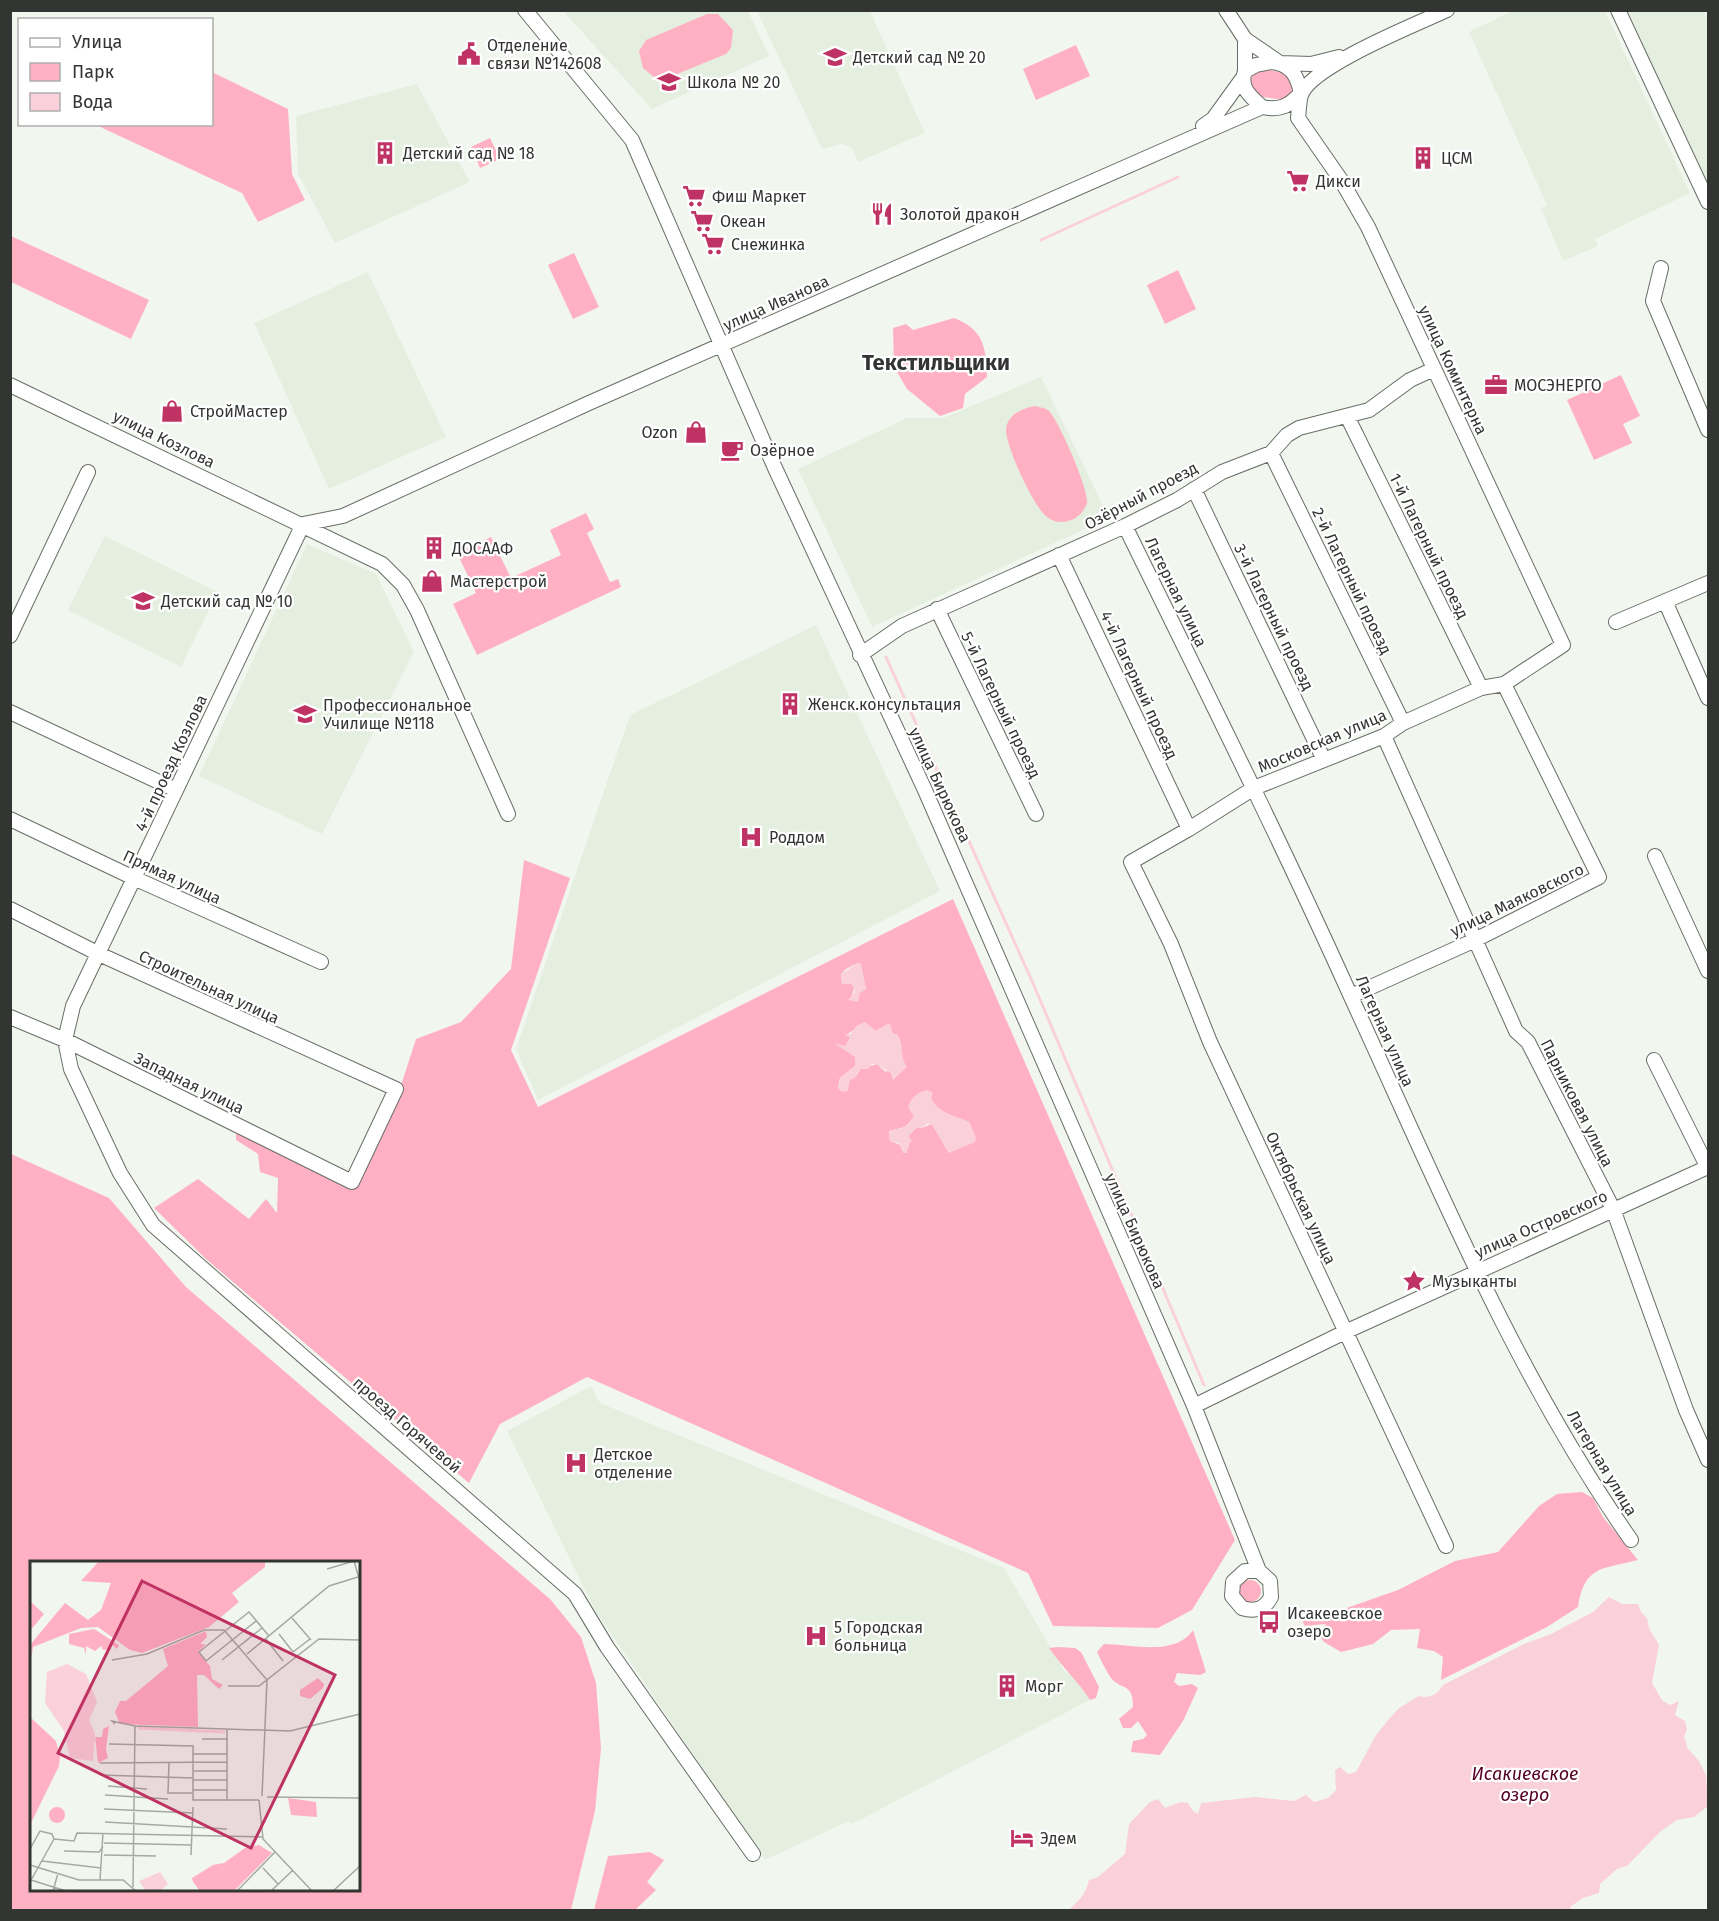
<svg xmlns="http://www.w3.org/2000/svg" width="1719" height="1921" font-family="'Fira Sans',sans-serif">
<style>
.built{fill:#e5efe0}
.green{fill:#ffb1c3;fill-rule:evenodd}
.water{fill:#fad1da}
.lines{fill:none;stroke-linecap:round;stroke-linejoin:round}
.stream{stroke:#fad1da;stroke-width:3}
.minor-casing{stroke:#686d66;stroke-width:16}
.minor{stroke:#fff;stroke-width:14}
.labels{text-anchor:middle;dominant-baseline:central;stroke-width:4.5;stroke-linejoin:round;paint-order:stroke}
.poi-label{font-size:16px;fill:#323532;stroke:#fff;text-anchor:start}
.street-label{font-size:16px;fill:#323532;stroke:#fff}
.water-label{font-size:18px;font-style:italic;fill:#560024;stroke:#fff}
.district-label{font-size:22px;font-weight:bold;fill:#323532;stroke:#fff}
.inset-river{fill:none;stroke:#fad1da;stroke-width:3}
.inset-road{fill:none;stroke:#a5a9a3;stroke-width:1.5}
.view{fill:#bf3264;fill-opacity:0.15;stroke:#bf3264;stroke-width:3}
.inset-edge{fill:none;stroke:#323532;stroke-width:3}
</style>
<rect width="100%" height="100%" fill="#f1f7ef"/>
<path class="built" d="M563 11H748L769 56 652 109Z
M757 11H870L925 133 858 162 852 148 843 144 822 149Z
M1512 11H1605L1690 193 1595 239 1598 246 1563 261 1541 208 1547 205 1469 32Z
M1623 11H1704L1708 19V185L1706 186Z
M417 84 470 182 335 243 298 174 296 116Z
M368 272 446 437 329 489 254 323Z
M1041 377 1109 518 872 627 798 469 907 418H943Z
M105 536 218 592 181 667 68 610Z
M307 544 376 574 414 652 322 834 199 776Z
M816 625 940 891 538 1100 516 1049 630 715Z
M591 1386 600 1403 1004 1568 1065 1672 1074 1677 1090 1700 852 1824 849 1821 765 1860 596 1612 507 1431Z"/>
<path class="green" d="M707 14H718L733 30 731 48 726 54 665 79 655 78 643 68 639 51 646 40Z
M1076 45 1090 76 1036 100 1023 69Z
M1266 69 1287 74 1294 88 1290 95 1284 100 1263 97 1253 92 1250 84 1253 74Z
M212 72 288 109 292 174 305 200 258 222 242 193 96 125 212 124Z
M490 138 500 159 480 168 471 147Z
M11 236 149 300 131 339 11 282Z
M574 253 599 307 573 319 548 265Z
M1178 270 1196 309 1165 324 1147 285Z
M954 318C984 330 986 347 987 377L965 394 963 408 940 416 907 389 894 367 893 328 906 324 913 330Z
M1621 375 1640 416 1623 424 1632 443 1594 460 1567 400Z
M1035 406C1039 407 1045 408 1048 410 1058 418 1090 492 1087 503 1084 512 1077 519 1068 521 1061 523 1053 522 1047 517 1034 508 1006 447 1006 430 1007 415 1022 408 1035 406Z
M586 513 594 529 587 533 610 582 618 579 621 587 477 655 453 604 476 593 457 553 491 537 511 578 561 555 550 530Z
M524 860 570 878 511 1050 538 1107 953 899 1235 1540 1192 1610 1158 1628 1053 1626 1028 1573 587 1377 500 1424 469 1483 206 1259 154 1208 198 1179 249 1219 266 1199 277 1213 278 1178 260 1172 258 1154 236 1140V1133L353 1189 393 1110 416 1039 461 1022 511 969ZM858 963 866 989 852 996 854 988 852 984H842L841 974 846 969ZM865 1023 876 1031 888 1024 902 1053V1060L886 1072 877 1064 860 1069 857 1075 838 1088 840 1078 855 1066V1057L850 1053V1037L846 1035ZM931 1099C940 1115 954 1116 969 1122L974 1136C964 1151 959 1144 949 1153L932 1124 921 1128 917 1127 908 1136 910 1139 908 1148 890 1141 889 1131 905 1127 914 1117 912 1111Z
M11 1154 109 1198 186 1287 550 1599 581 1637 596 1683 601 1748 595 1811 571 1910H11ZM32 1562H358V1890H32Z
M1582 1492 1593 1498 1603 1517 1638 1560C1602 1569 1584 1566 1578 1607L1547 1627 1441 1680 1443 1657 1434 1651 1417 1648 1420 1629 1391 1630 1373 1644 1341 1652 1324 1642 1318 1634 1326 1624 1305 1626 1299 1616H1324L1398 1590 1455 1561 1498 1552 1539 1506 1557 1494Z
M1239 1591a11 11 0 1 1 22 0a11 11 0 1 1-22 0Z
M1193 1630 1206 1672 1200 1675 1177 1673 1174 1682 1179 1686 1192 1684 1198 1688 1183 1721 1160 1755 1131 1752 1133 1741 1143 1739 1147 1735 1138 1721 1131 1728H1123L1119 1719 1133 1707C1133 1682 1122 1691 1111 1678 1106 1671 1101 1660 1097 1652L1104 1644C1131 1644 1175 1657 1193 1630Z
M1058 1647 1075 1648 1081 1652 1099 1687 1096 1698 1090 1700C1077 1680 1062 1667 1049 1648Z
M650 1852 664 1860 647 1882 656 1890 635 1910H594L608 1856Z"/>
<path class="water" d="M858 963 861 964 866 989 860 993 858 1002 848 1000 855 992 852 984H842L841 974Z
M865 1022 876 1031 888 1024 891 1025 892 1034H897C905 1045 899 1056 907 1067L893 1080 891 1073 877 1064H872L868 1069H860L854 1079H850L848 1091 842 1092 838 1088 840 1078 855 1066V1057L834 1043 845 1046 850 1037 845 1034H851L856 1026Z
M927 1090 933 1093 931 1099C938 1113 956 1116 969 1122L976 1137 975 1142 949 1153 932 1124H927L921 1128 917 1127 908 1136 912 1141 908 1144 907 1153H903L899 1143 890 1142 889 1131 905 1127 914 1117 908 1107C912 1097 916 1093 927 1090Z
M1609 1597 1622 1604H1638L1641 1612 1647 1618 1649 1628 1659 1645 1652 1683 1662 1700 1670 1705 1679 1701 1675 1715 1685 1721 1687 1730 1684 1736 1688 1749 1699 1761 1706 1775 1708 1806 1694 1817 1677 1820 1661 1831 1627 1866 1617 1869 1600 1884 1599 1893 1583 1898 1570 1907 1571 1910H1069C1079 1900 1085 1896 1089 1880L1098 1877 1125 1854 1129 1824 1150 1802 1158 1799 1165 1808 1181 1802 1188 1803 1193 1811 1198 1814 1201 1803 1255 1797 1294 1801 1306 1795 1314 1802 1328 1798 1336 1790 1335 1770 1340 1767 1348 1774 1356 1772 1376 1735 1389 1719 1399 1708 1419 1696C1431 1699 1437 1694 1443 1685L1524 1644 1551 1634 1593 1612Z"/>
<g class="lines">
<path class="stream" d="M1041 240 1178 177
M886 657 1032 981 1204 1385"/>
<g class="minor-casing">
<path id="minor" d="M525 10 632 140 775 468 924 788 1194 1406 1259 1571 1270 1581 1271 1597C1265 1609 1255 1612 1242 1608L1232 1596 1233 1582 1245 1571H1259
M1226 10 1245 39V71
M1618 10 1708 202
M1245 39 1280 63 1311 64 1339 57
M1271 62C1291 64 1297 75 1301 93 1289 106 1280 111 1262 107 1250 96 1239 88 1245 71L1256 65Z
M1298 118 1341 180 1368 227 1563 645 1504 684 1481 688 1403 723 1384 736 1254 788 1189 829 1131 862 1171 944 1210 1042 1446 1546
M1298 118C1299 110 1299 101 1301 95 1311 66 1417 24 1447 10
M1203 126 1213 119 1242 79
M1661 268 1653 301 1708 430
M10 385 382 564 403 585 417 610 508 814
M1348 418 1481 688
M1271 453 1403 723
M1194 489 1324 760
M303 524 73 1006 65 1040 71 1069 120 1173 153 1225 575 1594 607 1647 753 1854
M303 524 343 516 589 403 1262 107
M1125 526C1202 683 1280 839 1352 999 1437 1183 1514 1373 1631 1540
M1059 555 1189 829
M1665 601 1708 698
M937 609 1036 814
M1616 622 1708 583
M10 636 88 472
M860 655 902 626 1125 526 1177 500 1222 472 1271 453 1287 435 1299 428 1369 410 1410 380 1434 369
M10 712 176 790
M1384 736 1516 1031 1528 1042 1613 1209 1686 1410 1708 1460
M10 819 136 879 321 962
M1655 856 1708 971
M10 909 99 954 396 1089 352 1182 65 1040 10 1017
M1351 996 1473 941 1599 877 1504 684
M1654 1060 1708 1168
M1194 1406 1345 1332 1708 1167"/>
</g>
<use href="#minor" class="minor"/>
</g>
<defs>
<g id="civic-bare" transform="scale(1.8)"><path d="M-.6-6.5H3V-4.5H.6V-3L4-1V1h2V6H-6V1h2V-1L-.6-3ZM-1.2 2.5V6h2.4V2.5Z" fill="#bf3264" stroke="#fff" stroke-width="2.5" paint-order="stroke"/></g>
<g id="school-bare" transform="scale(1.8)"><path d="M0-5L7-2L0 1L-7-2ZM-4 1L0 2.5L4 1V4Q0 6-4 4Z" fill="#bf3264" stroke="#fff" stroke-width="2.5" paint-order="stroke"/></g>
<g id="building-bare" transform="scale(1.8)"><path d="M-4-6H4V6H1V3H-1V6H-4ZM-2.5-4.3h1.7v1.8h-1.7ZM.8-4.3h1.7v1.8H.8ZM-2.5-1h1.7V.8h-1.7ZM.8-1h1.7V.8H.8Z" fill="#bf3264" stroke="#fff" stroke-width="2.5" paint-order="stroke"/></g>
<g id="supermarket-bare" transform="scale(1.8)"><path d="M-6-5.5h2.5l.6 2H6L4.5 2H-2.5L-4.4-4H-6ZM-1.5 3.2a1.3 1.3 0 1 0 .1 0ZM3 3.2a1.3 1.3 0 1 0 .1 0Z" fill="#bf3264" stroke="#fff" stroke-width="2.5" paint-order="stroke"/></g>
<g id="restaurant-bare" transform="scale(1.8)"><path d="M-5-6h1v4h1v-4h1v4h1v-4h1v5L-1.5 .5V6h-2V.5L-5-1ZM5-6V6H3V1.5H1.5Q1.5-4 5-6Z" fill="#bf3264" stroke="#fff" stroke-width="2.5" paint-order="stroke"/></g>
<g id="office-bare" transform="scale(1.8)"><path d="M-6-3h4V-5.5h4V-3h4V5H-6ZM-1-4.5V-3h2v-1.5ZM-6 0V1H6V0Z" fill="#bf3264" stroke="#fff" stroke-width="2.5" paint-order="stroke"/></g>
<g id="shop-bare" transform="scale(1.8)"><path d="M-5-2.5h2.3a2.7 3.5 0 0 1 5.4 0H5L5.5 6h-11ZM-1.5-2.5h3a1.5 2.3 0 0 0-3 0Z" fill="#bf3264" stroke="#fff" stroke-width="2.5" paint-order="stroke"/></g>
<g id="cafe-bare" transform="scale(1.8)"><path d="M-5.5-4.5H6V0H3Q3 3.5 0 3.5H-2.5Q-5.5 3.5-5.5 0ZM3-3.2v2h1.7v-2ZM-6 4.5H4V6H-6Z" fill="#bf3264" stroke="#fff" stroke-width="2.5" paint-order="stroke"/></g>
<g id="university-bare" transform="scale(1.8)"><path d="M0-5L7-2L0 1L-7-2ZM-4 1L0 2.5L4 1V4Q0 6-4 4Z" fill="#bf3264" stroke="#fff" stroke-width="2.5" paint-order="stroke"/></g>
<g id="hospital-bare" transform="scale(1.8)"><path d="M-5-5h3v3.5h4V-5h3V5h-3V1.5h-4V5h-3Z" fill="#bf3264" stroke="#fff" stroke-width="2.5" paint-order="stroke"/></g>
<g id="sight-bare" transform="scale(1.8)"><path d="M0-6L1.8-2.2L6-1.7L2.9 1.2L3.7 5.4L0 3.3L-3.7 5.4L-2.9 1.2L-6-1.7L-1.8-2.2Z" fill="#bf3264" stroke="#fff" stroke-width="2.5" paint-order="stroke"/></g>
<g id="bus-bare" transform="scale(1.8)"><path d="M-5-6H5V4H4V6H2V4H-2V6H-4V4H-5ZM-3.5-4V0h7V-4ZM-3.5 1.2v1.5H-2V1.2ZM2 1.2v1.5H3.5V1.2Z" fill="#bf3264" stroke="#fff" stroke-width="2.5" paint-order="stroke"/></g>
<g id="hotel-bare" transform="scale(1.8)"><path d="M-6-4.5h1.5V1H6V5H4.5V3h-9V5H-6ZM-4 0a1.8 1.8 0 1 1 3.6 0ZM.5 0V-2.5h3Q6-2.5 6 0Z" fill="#bf3264" stroke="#fff" stroke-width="2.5" paint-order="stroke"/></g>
</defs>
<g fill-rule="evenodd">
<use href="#civic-bare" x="469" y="54"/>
<use href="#school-bare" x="835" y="57"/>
<use href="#school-bare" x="669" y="82"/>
<use href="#building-bare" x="385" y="153"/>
<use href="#building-bare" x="1423" y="158"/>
<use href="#supermarket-bare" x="1298" y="181"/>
<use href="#supermarket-bare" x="694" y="196"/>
<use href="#restaurant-bare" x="882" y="214"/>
<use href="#supermarket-bare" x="702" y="221"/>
<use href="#supermarket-bare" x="713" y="244"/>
<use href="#office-bare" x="1496" y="385"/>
<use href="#shop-bare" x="172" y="411"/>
<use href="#shop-bare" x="696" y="432"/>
<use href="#cafe-bare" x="732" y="450"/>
<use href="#building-bare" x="434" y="548"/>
<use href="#shop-bare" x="432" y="581"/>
<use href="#school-bare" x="143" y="601"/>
<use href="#building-bare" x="790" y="704"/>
<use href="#university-bare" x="305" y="714"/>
<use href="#hospital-bare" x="751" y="837"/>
<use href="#sight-bare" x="1414" y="1281"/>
<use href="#hospital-bare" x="576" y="1463"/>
<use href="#bus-bare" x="1269" y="1622"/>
<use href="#hospital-bare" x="816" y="1636"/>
<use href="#building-bare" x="1007" y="1686"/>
<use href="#hotel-bare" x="1022" y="1838"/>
</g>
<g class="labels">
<g class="poi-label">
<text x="487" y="45">Отделение<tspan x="487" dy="18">связи №142608</tspan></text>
<text x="853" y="57">Детский сад № 20</text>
<text x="687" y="82">Школа № 20</text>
<text x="403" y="153">Детский сад № 18</text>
<text x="1441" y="158">ЦСМ</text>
<text x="1316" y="181">Дикси</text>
<text x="712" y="196">Фиш Маркет</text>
<text x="900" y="214">Золотой дракон</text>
<text x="720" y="221">Океан</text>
<text x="731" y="244">Снежинка</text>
<text x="1514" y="385">МОСЭНЕРГО</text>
<text x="190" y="411">СтройМастер</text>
<text x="678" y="432" text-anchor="end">Ozon</text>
<text x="750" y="450">Озёрное</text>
<text x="452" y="548">ДОСААФ</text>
<text x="450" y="581">Мастерстрой</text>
<text x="161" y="601">Детский сад № 10</text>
<text x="808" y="704">Женск.консультация</text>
<text x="323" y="705">Профессиональное<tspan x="323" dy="18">Училище №118</tspan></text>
<text x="769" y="837">Роддом</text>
<text x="1432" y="1281">Музыканты</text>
<text x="594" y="1454">Детское<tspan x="594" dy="18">отделение</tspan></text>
<text x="1287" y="1613">Исакеевское<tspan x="1287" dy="18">озеро</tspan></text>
<text x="834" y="1627">5 Городская<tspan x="834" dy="18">больница</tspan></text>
<text x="1025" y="1686">Морг</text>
<text x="1040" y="1838">Эдем</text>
</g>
<g class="street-label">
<text transform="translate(776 303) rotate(-24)">улица Иванова</text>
<text transform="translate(1453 370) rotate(65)">улица Коминтерна</text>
<text transform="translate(164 439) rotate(26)">улица Козлова</text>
<text transform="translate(1141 496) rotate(-28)">Озёрный проезд</text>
<text transform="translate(1429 546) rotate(64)">1-й Лагерный проезд</text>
<text transform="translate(1352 581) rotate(64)">2-й Лагерный проезд</text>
<text transform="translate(1176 592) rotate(64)">Лагерная улица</text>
<text transform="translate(1274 617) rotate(64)">3-й Лагерный проезд</text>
<text transform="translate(1139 685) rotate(65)">4-й Лагерный проезд</text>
<text transform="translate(1001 705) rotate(64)">5-й Лагерный проезд</text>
<text transform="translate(1322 741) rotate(-23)">Московская улица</text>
<text transform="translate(171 763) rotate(-65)">4-й проезд Козлова</text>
<text transform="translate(940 785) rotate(65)">улица Бирюкова</text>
<text transform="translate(172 877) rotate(25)">Прямая улица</text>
<text transform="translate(1517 900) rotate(-26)">улица Маяковского</text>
<text transform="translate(209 987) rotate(25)">Строительная улица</text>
<text transform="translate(1385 1031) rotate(66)">Лагерная улица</text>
<text transform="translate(189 1083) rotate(26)">Западная улица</text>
<text transform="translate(1577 1103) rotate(63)">Парниковая улица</text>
<text transform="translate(1301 1198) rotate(65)">Октябрьская улица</text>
<text transform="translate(1541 1224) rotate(-24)">улица Островского</text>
<text transform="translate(1135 1231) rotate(66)">улица Бирюкова</text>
<text transform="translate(407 1425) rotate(41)">проезд Горячевой</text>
<text transform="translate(1602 1463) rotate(59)">Лагерная улица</text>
</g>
<g class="water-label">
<text x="1525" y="1774">Исакиевское<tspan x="1525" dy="21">озеро</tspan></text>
</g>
<g class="district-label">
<text x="936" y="362">Текстильщики</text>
</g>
</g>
<g transform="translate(30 1561)">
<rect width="330" height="330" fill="#f1f7ef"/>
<path d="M69 0H235V6L202 32 209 41 179 66 112 92 100 89 68 66 51 67 3 86 0 104V84L35 42 58 59 71 49 81 22 51 20ZM0 40 14 53 0 70ZM64 68 89 84 87 88 81 83V88L73 89 71 85 65 90 56 85V94L54 87 39 83V73ZM176 70 177 76 170 83H176L168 91 180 105 182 118 193 124 189 128 174 114H167L168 166 90 163 85 151 90 140H96L138 105 133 88ZM288 117 294 123 293 127 280 138 270 135V129ZM0 156 26 180 30 196 29 205 0 264ZM79 165 76 188 78 197 68 202 65 176H72L73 168ZM258 237 286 241 287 256 261 254ZM19 254a8 8 0 1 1 16 0a8 8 0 1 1-16 0ZM229 284 242 292 204 330H170L163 321 162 317 183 304 194 302 215 287Z" fill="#ffb1c3"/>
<path d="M37 103 56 113 67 141 59 159 65 172 63 200 40 197 34 170 15 142 17 111ZM130 311 138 323 130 330H116L109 320Z" fill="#fad1da"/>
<path class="inset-river" d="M108 167 195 171"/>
<path class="inset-road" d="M324 0 330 21M297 8 324 0M262 57 281 79M226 60 176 100 169 91 219 51 239 75M249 73 263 91 280 78M236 78 253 100M217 93 299 25 328 16M82 99 117 93 174 69H194L237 119M192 99 232 67M198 125H229L289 78 330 79M85 163 82 160 105 165 260 170 330 153M197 168V240M172 178H198M79 183 163 185V239H229M163 193H197M139 201 138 232H162M70 202 197 201M164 210H197M70 214 163 217M163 219H197M78 225 117 228M163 229H197M75 234 138 238M232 235 237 119M237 236 330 237M229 239 233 278 282 330M74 248 163 252M75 261 197 268M74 282 161 284M0 288 10 270 22 273 24 278 44 280 47 272 232 276M34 290 69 291 73 286M74 294 126 295M161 294 163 246M12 300 71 307M0 304 49 319H93L106 330M233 307 248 323M1 319 36 330M70 319 73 272M0 321 24 278M103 326 105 165M23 330 28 312M207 330 245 291M241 330 263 309M303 330 330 305"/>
<path class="view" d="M112 20 305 114 221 287 28 192Z"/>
<rect width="330" height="330" class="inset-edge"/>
</g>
<rect width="1719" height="1921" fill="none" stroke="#323532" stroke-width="24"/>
<rect x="18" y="18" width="195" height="108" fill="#ffffff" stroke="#adaead" stroke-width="1.5"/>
<rect x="30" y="38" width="30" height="9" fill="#ffffff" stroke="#adaead" stroke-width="1.5"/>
<text x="72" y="48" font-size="18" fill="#323532">Улица</text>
<rect x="30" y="63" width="30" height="18" fill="#ffb1c3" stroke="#adaead" stroke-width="1.5"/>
<text x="72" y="78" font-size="18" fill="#323532">Парк</text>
<rect x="30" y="93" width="30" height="18" fill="#fad1da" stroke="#adaead" stroke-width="1.5"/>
<text x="72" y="108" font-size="18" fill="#323532">Вода</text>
</svg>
